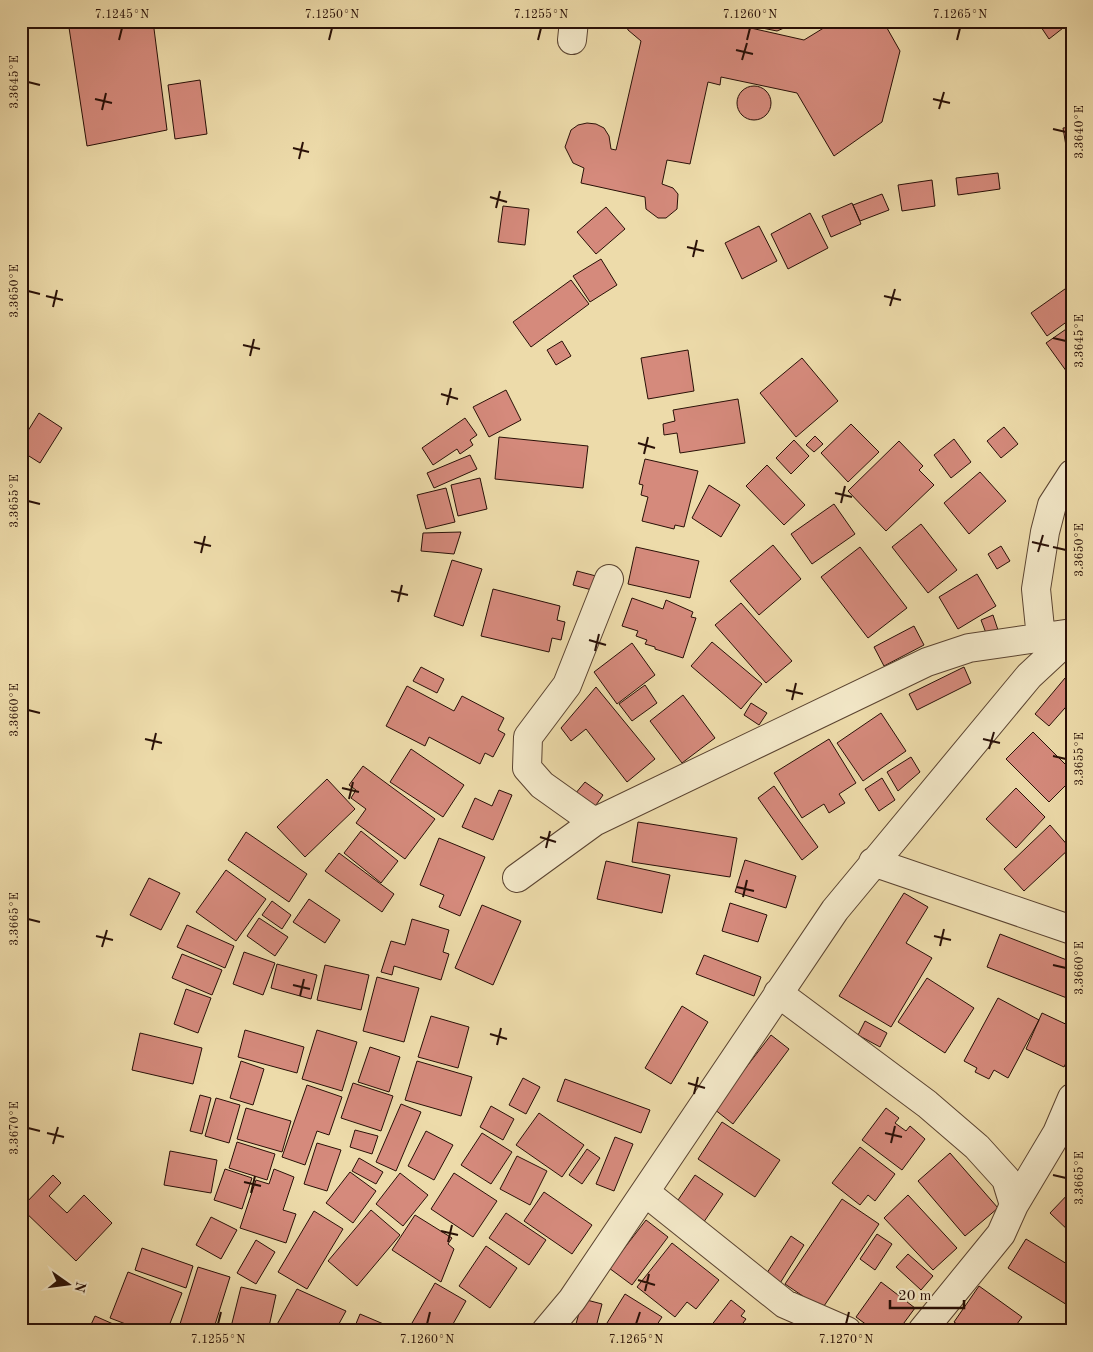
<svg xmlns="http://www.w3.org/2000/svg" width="1093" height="1352" font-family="'Old Standard TT',serif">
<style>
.building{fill:#d58a7c;stroke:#291007}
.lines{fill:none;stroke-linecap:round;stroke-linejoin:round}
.minor-casing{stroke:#5a4330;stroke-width:30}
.minor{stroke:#f3e8c8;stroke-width:28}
.ticks{fill:none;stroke:#291007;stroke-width:2}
.neatline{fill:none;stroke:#291007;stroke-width:2}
.ticks-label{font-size:12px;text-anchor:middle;fill:#291007}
</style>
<rect width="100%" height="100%" fill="#eddbaa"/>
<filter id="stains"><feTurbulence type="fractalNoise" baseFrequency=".004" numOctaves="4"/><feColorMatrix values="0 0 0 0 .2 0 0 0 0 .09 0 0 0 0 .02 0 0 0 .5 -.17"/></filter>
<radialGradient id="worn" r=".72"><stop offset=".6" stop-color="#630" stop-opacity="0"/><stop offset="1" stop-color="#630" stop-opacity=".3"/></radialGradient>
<path class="building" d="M68 21H153L167 130 87 146Z
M625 21H734L733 24 804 40 835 21H883L900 51 882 122 834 156 797 93 721 77 720 85 708 82 690 164 667 160 662 184 673 188 678 194 677 209 666 218H658L646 209 645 197 581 183 584 168 573 163 565 147 571 130 578 125 587 123 596 124 604 128 609 136 611 149 616 150 641 41 628 30Z
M756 21H791L784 28 777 31 762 28Z
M1037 21H1072L1049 39Z
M200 80 207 134 175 139 168 85Z
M737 103a17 17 0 1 1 34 0a17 17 0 1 1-34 0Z
M1072 127V145L1066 146 1063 128Z
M998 173 1000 189 958 195 956 178Z
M932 180 935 206 902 211 898 185Z
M882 194 889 210 860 221 853 205Z
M852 203 861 224 831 237 822 216Z
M503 206 529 209 525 245 498 242Z
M606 207 625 229 596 254 577 232Z
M810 213 828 248 788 269 771 234Z
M759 226 777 261 742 279 725 243Z
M601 259 617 285 590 302 573 276Z
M571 280 589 304 531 347 513 322Z
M1072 284V318L1047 336 1031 313Z
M1072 325V379L1046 343Z
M562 341 571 356 556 365 547 350Z
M688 350 694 391 648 399 641 358Z
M802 358 838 401 796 437 760 393Z
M506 390 521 420 489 437 473 407Z
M738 399 745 443 680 453 677 433 664 435 663 424 675 421 673 410Z
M39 413 62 428 40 463 21 451V442Z
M465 418 477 435 470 440 473 445 460 454 457 449 433 465 422 448Z
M851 424 879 452 848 482 821 453Z
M1004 427 1018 444 1001 458 987 441Z
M815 436 823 444 814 452 806 445Z
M499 437 588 446 583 488 495 479Z
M954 439 971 462 951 478 934 455Z
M794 440 809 456 791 474 776 458Z
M899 441 923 466 919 470 934 485 886 531 848 491Z
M470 455 477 469 434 488 427 473Z
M645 459 698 471 684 527 675 525 674 529 642 521 648 497 641 495 643 485 639 484Z
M767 465 805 505 784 525 746 486Z
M980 472 1006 501 969 534 944 503Z
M480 478 487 509 458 516 451 485Z
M709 485 740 505 721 537 692 518Z
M446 488 455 522 426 529 417 495Z
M834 504 855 534 812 564 791 534Z
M921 524 957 570 928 593 892 547Z
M461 532 454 554 421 551 423 533Z
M773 545 801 579 759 615 730 581Z
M1001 546 1010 561 997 569 988 554Z
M636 547 699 561 690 598 628 584Z
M860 547 907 608 868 638 821 577Z
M452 560 482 569 463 626 434 616Z
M577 571 596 576 592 590 573 585Z
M977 574 996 606 958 629 939 597Z
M493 589 560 606 557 620 565 622 561 640 552 638 549 652 481 636Z
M632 598 663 609 666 600 693 612 691 617 696 618 683 658 655 649V647L645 644 647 640 636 636 638 631 622 626Z
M741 603 792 661 766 683 715 625Z
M993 615 1000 636 989 641 981 620Z
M914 626 924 645 884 666 874 647Z
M712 642 762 684 741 709 691 666Z
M632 643 655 675 617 704 594 672Z
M421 667 444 679 437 693 413 681Z
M964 667 971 683 917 710 909 694Z
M1065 678 1072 683V700L1049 726 1035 714Z
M645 685 657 703 632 721 619 704Z
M407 686 454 711 462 696 504 718 498 730 505 734 493 757 485 753 480 764 429 737 425 746 386 726Z
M596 687 655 759 627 782 586 729 571 741 561 728Z
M683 695 715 738 682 763 650 721Z
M751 703 767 713 759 725 744 715Z
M881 713 906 751 863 781 837 743Z
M1033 732 1072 771V779L1049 802 1006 759Z
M829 739 856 783 839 794 845 803 829 813 824 804 802 818 774 773Z
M411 749 464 785 443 817 390 782Z
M911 757 920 772 898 791 887 772Z
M363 766 435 819 405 859 356 823 366 809 351 798 356 790 349 785Z
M882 778 895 800 879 811 865 789Z
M327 779 355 809 305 857 277 827Z
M585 782 603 795 594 808 575 794Z
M774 786 818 847 802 860 758 798Z
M1016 788 1045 817 1016 848 986 819Z
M499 790 512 795 493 840 462 827 475 798 492 806Z
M638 822 737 838 730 877 632 862Z
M1050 825 1070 848 1024 891 1004 869Z
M361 831 398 861 381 883 344 853Z
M246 832 307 874 289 902 228 860Z
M439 838 485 857 460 916 439 907 444 895 420 885Z
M339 853 394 894 382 912 325 871Z
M745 860 796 876 786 908 735 892Z
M606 861 670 875 662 913 597 899Z
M226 870 266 899 236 941 196 912Z
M149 878 180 893 161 930 130 915Z
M904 893 928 907 906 943 932 958 891 1027 839 996Z
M309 899 340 920 325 943 293 922Z
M272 901 291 915 282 929 262 915Z
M730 903 767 915 758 942 722 931Z
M482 905 521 921 493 985 455 968Z
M259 918 288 937 275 956 247 936Z
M412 919 449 930 443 952 449 954 441 980 394 966 392 975 381 972 391 941 405 945Z
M187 925 234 946 225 968 177 947Z
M1000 934 1072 962V1000L987 967Z
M244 952 275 963 263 995 233 984Z
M182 954 222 970 212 995 172 978Z
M704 955 761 977 754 996 696 974Z
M277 964 317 975 311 999 271 988Z
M325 965 369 975 361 1010 317 1000Z
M377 977 419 988 404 1042 363 1031Z
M927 978 974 1008 945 1053 898 1022Z
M186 989 211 998 198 1033 174 1024Z
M998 998 1039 1020 1008 1078 994 1070 989 1079 975 1072 977 1068 964 1061Z
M682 1006 708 1022 671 1084 645 1068Z
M1042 1013 1072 1027V1051L1064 1067 1026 1049Z
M431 1016 469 1027 458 1068 418 1057Z
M865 1021 887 1033 880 1047 858 1035Z
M245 1030 304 1047 297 1073 238 1057Z
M317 1030 357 1042 342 1091 302 1079Z
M140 1033 202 1048 193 1084 132 1070Z
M771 1035 789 1049 733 1124 714 1109Z
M370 1047 400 1057 389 1092 358 1082Z
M241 1061 264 1069 253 1105 230 1098Z
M417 1061 472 1077 461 1116 405 1100Z
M523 1078 540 1087 526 1114 509 1105Z
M565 1079 650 1110 641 1133 557 1101Z
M353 1083 393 1096 381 1131 341 1118Z
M307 1085 342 1097 329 1135 317 1131 305 1165 282 1157Z
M200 1095 211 1098 202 1134 190 1131Z
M216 1098 240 1105 229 1143 205 1136Z
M401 1104 421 1112 396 1171 376 1162Z
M491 1106 514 1119 503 1140 480 1127Z
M246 1108 291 1121 282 1152 237 1139Z
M886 1108 899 1118 895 1123 906 1131 910 1126 925 1139 902 1170 862 1140Z
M539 1113 584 1145 562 1177 516 1145Z
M722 1122 780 1160 755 1197 698 1159Z
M355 1130 378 1136 372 1154 350 1147Z
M426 1131 453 1145 434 1180 408 1166Z
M482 1133 512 1152 491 1184 461 1165Z
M615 1137 633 1144 614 1191 596 1184Z
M237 1142 275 1154 267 1180 229 1168Z
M317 1143 341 1150 327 1191 304 1184Z
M860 1147 895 1174 875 1201 868 1195 860 1205 832 1183Z
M587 1149 600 1158 582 1184 569 1175Z
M170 1151 217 1160 211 1193 164 1185Z
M950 1153 998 1208 965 1236 918 1181Z
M517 1156 547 1171 530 1205 500 1189Z
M359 1158 383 1172 376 1184 352 1171Z
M225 1169 252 1178 242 1209 214 1200Z
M274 1169 294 1177 283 1210 296 1214 286 1243 240 1228 256 1180 269 1184Z
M350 1172 376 1191 353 1223 326 1203Z
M400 1173 428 1195 403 1226 376 1204Z
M454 1173 497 1201 473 1237 431 1209Z
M53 1175 61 1183 49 1196 67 1213 84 1195 112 1223 76 1261 21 1208Z
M695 1175 723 1194 701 1226 674 1206Z
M1072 1190V1234L1050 1213Z
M544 1192 592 1225 572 1254 524 1221Z
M908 1195 957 1248 933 1270 884 1218Z
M842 1199 879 1224 822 1309 785 1284Z
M371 1210 400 1235 357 1286 328 1261Z
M314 1211 343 1229 307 1289 278 1272Z
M506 1213 546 1240 529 1265 489 1238Z
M415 1215 452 1238 448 1244 454 1249 441 1282 392 1250Z
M211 1217 237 1230 221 1259 196 1245Z
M646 1220 668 1237 632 1285 609 1268Z
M877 1234 892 1244 875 1270 860 1259Z
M791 1236 804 1245 777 1288 763 1279Z
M1026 1239 1072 1267V1308L1008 1268Z
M256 1240 275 1252 256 1284 237 1273Z
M672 1243 719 1280 696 1309 687 1302 675 1317 637 1287Z
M486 1246 517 1268 490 1308 459 1286Z
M142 1248 193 1266 186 1288 135 1270Z
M908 1254 933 1276 921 1290 896 1267Z
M21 1260 26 1262 21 1275Z
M198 1267 230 1277 213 1331H201L180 1324Z
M128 1272 182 1293 167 1331H144L110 1318Z
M881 1282 915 1308 898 1331H875L856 1317Z
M435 1283 466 1301 449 1331H426L412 1323Z
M979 1286 1022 1317 1012 1331H967L954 1322Z
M241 1287 276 1295 268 1331H230Z
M297 1289 346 1311 335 1331H280L275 1328Z
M625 1294 662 1317 653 1331H602Z
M583 1299 602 1304 595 1331H574Z
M731 1300 745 1311 741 1316 746 1319 740 1327 744 1331H707Z
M360 1314 400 1331H353Z
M95 1316 129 1331H88Z"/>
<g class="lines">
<g class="minor-casing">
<path id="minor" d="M572 40 574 21
M1041 638 1036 589 1045 532 1052 505 1072 474
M594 822 542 785 527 768 528 737 567 685 609 579
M873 862 1072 930
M517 878 594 822 927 662 969 648 1072 633
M778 993 927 1104 977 1147 1006 1179 1014 1205 1001 1234 922 1331
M645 1192 785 1304 847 1331
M1014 1205 1057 1133 1072 1098
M546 1331 572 1300 835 910 1029 676 1072 636"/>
</g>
<use href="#minor" class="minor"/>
</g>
<path class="ticks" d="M119 40 122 28M329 40 332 28M538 40 541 28M747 40 750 28M957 40 960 28M736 50 753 54M742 60 747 43M28 82 40 85M95 99 112 103M933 99 950 103M939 109 944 92M102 110 106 93M1053 129 1066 132M293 148 309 152M299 159 303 142M490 197 507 202M496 208 500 191M687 247 704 251M693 257 697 240M28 291 40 294M46 296 63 300M884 296 901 300M890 306 895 289M53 307 57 290M1053 338 1066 341M243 345 260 349M250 356 254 339M441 394 458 399M447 405 451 388M638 443 655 448M644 454 648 437M835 493 852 497M28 501 40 504M841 503 845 486M194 542 211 546M1032 542 1049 546M1053 547 1066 550M1038 552 1043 535M201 553 205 536M391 591 408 595M398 602 402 585M589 640 606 645M595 651 599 634M786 690 803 694M792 700 796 683M28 710 40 713M145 739 162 743M983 739 1000 743M989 749 994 732M152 750 156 733M1053 756 1066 759M342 788 359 792M349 799 353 782M540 837 556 842M546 848 550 831M737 887 754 891M743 897 747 880M28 919 40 922M96 936 113 940M934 936 951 940M940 946 944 929M102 947 107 930M1053 965 1066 968M293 985 310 989M300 996 304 979M490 1034 507 1039M497 1045 501 1028M688 1083 705 1088M694 1094 698 1077M28 1128 40 1131M47 1133 64 1137M885 1133 902 1137M891 1143 895 1126M53 1144 58 1127M1053 1175 1066 1178M244 1182 261 1186M251 1193 255 1176M441 1231 458 1235M448 1242 452 1225M638 1280 655 1285M645 1291 649 1274M218 1324 221 1312M427 1324 430 1312M636 1324 640 1312M846 1324 849 1312"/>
<rect width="1093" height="1352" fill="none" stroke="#eddbaa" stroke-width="55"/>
<g transform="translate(68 1284) rotate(104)" stroke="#f3e8c8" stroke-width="4" paint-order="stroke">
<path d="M0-4L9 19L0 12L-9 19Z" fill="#291007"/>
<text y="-8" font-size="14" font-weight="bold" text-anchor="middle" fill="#291007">N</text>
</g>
<path d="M890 1300v8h74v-8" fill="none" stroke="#291007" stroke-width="2.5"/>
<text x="898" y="1300" font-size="15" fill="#291007" stroke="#f3e8c8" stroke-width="4" paint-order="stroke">20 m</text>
<rect x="28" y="28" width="1038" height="1296" class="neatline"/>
<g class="ticks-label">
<text x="122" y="18">7.1245°N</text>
<text x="332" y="18">7.1250°N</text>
<text x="541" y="18">7.1255°N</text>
<text x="750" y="18">7.1260°N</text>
<text x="960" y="18">7.1265°N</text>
<text transform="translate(14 82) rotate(-90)" y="4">3.3645°E</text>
<text transform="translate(1079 132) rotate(-90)" y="4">3.3640°E</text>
<text transform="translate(14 291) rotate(-90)" y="4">3.3650°E</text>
<text transform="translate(1079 341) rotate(-90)" y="4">3.3645°E</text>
<text transform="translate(14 501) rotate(-90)" y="4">3.3655°E</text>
<text transform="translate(1079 550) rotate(-90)" y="4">3.3650°E</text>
<text transform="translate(14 710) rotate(-90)" y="4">3.3660°E</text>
<text transform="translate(1079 759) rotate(-90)" y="4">3.3655°E</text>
<text transform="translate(14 919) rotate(-90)" y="4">3.3665°E</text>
<text transform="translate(1079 968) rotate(-90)" y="4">3.3660°E</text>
<text transform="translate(14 1128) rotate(-90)" y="4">3.3670°E</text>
<text transform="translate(1079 1178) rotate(-90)" y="4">3.3665°E</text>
<text x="218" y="1343">7.1255°N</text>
<text x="427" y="1343">7.1260°N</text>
<text x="636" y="1343">7.1265°N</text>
<text x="846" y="1343">7.1270°N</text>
</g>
<rect width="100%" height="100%" filter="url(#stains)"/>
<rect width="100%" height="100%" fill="url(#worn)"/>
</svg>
